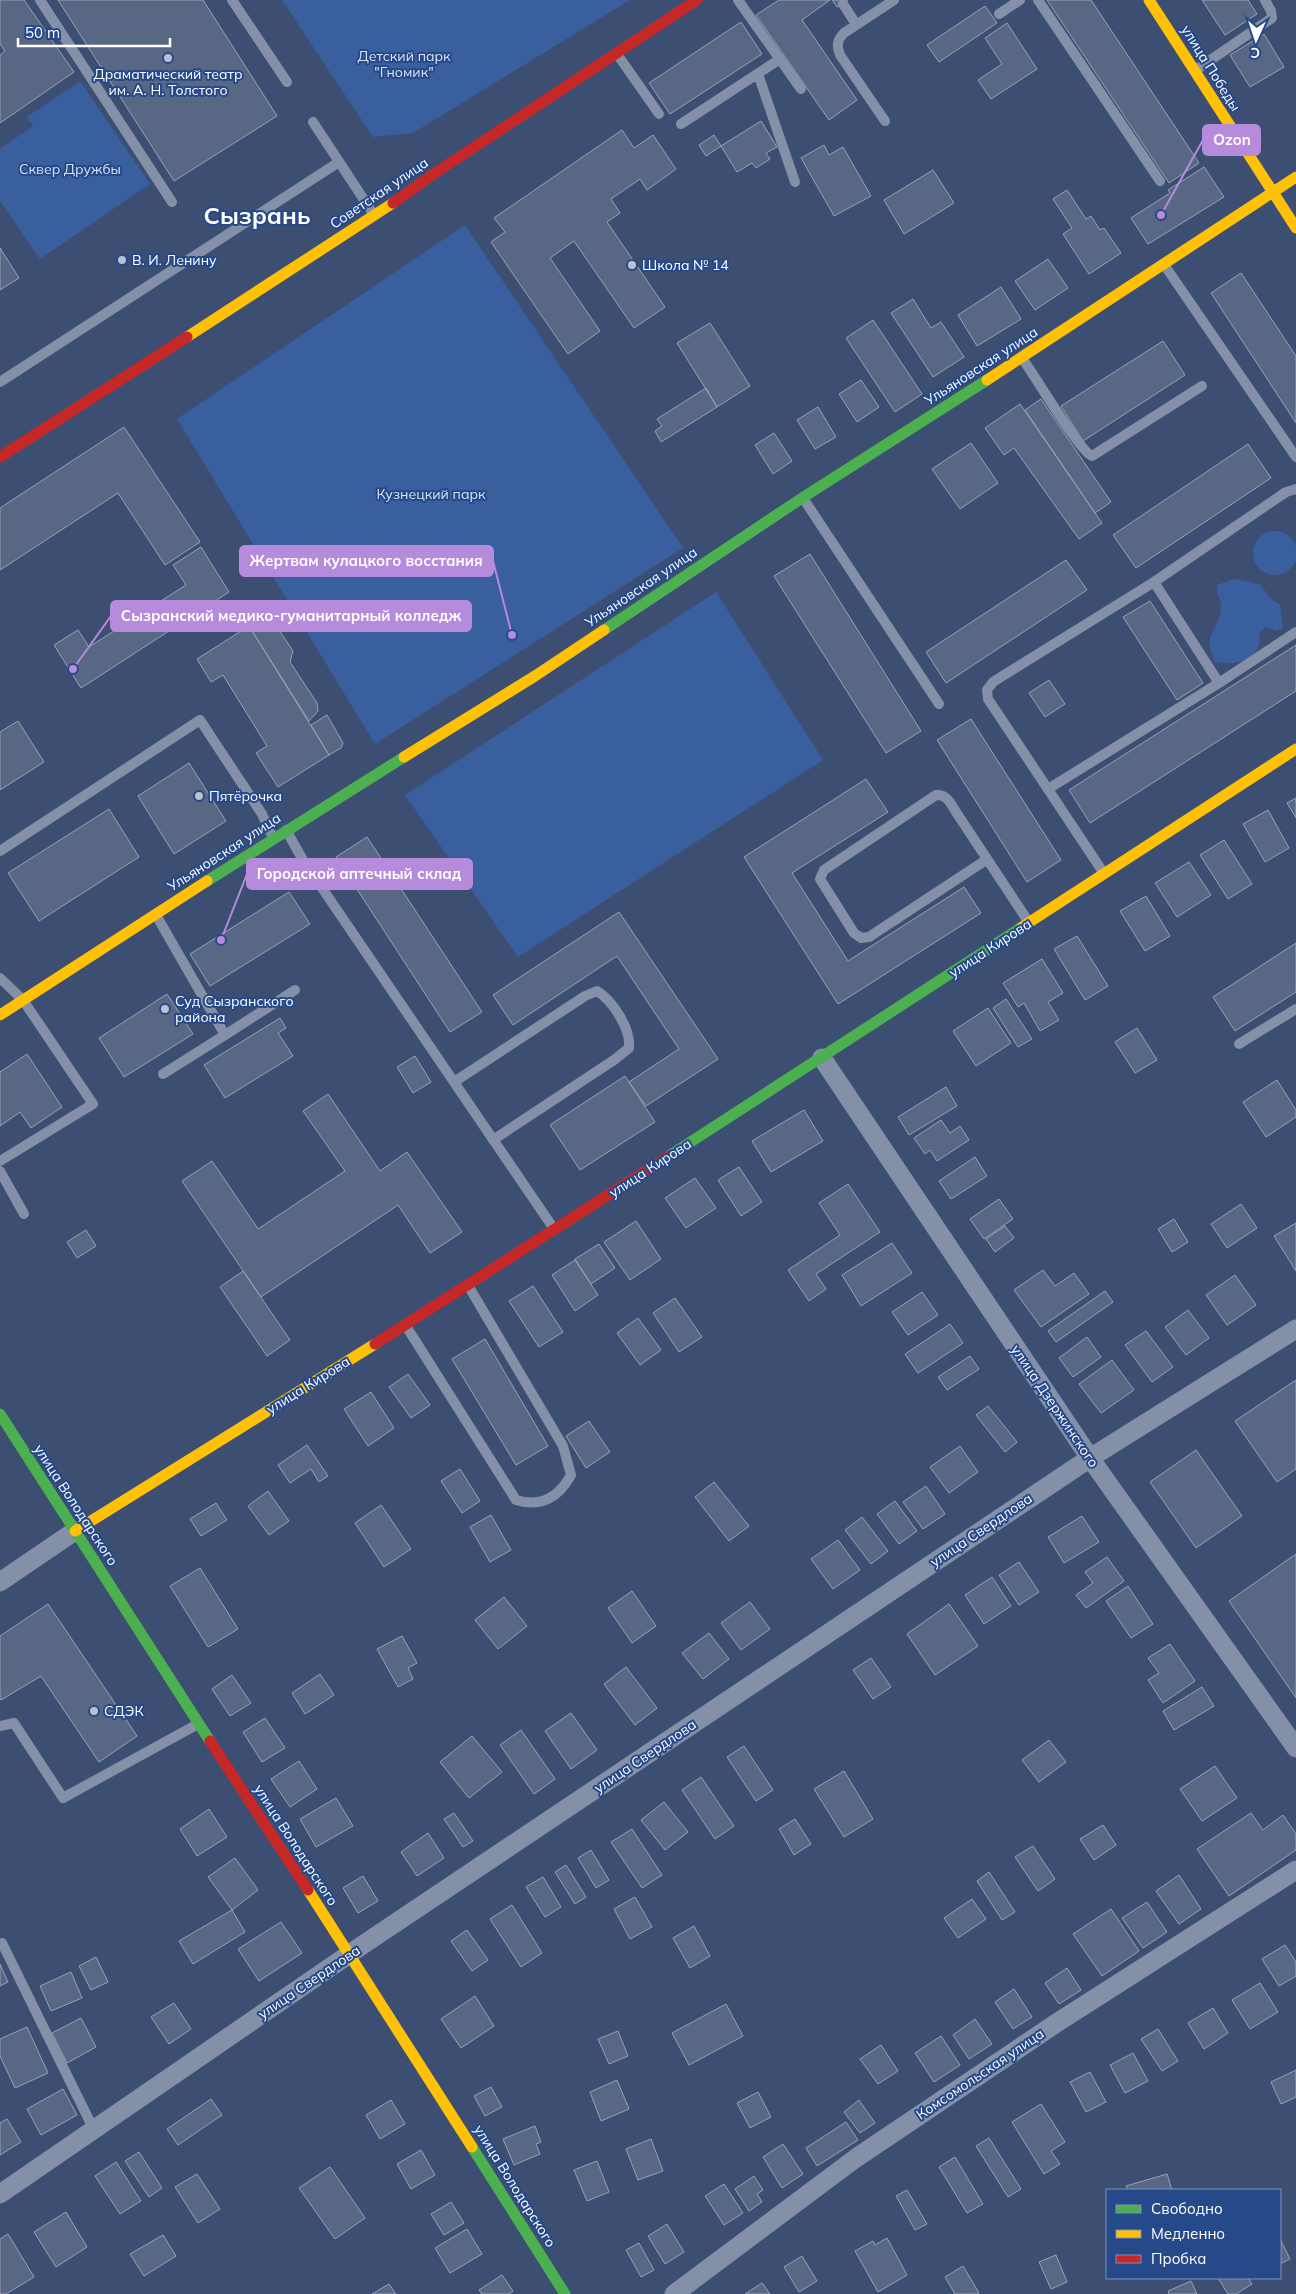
<svg xmlns="http://www.w3.org/2000/svg" width="1296" height="2294" font-family="Mulish,sans-serif">
<style>
.green{fill:#3a5f9f}
.building{fill:#586784;stroke:#97a2b6}
.lines{fill:none;stroke-linecap:round;stroke-linejoin:round}
.lane{stroke:#8390a7;stroke-width:10}
.street{stroke:#8390a7;stroke-width:19}
.fast{stroke:#4caf50;stroke-width:11}
.slow{stroke:#ffc107;stroke-width:11}
.jam{stroke:#c62828;stroke-width:11}
.poi-dot{fill:#bbc1ce;stroke:#264989;stroke-width:2}
.labels{text-anchor:middle;dominant-baseline:central;stroke-width:4;stroke-linejoin:round;paint-order:stroke}
.park-label{font-size:14px;fill:#d7e3f7;stroke:#264989}
.street-label{font-size:14px;fill:#fff;stroke:#264989}
.poi-label{font-size:14px;fill:#fff;stroke:#264989;text-anchor:start}
.town-label{font-size:24px;font-weight:bold;fill:#fff;stroke:#264989}
.leader{fill:none;stroke:#b68bdc;stroke-width:2}
.callout-dot{fill:#b68bdc;stroke:#264989;stroke-width:2}
.callout{fill:#b68bdc;stroke:#b68bdc;stroke-width:2}
.callout-label{font-size:15px;text-anchor:middle;font-weight:bold;fill:#fff}
</style>
<rect width="100%" height="100%" fill="#3c4f73"/>
<path class="green" d="M282 0H630L413 133 373 137Z
M80 81 150 184 40 259 0 201V149L33 126 27 117Z
M465 225 683 548 375 744 177 419Z
M1253 553a22 22 0 1 1 44 0a22 22 0 1 1-44 0Z
M1234 579 1260 584 1271 599 1280 605 1283 628 1277 631 1266 627 1259 633C1264 660 1235 666 1215 662 1201 631 1219 633 1221 608 1222 599 1216 595 1217 585Z
M716 592 823 760 518 957 405 795Z"/>
<path class="building" d="M0 0H24L74 72 0 123V55L5 51 0 44Z
M58 0H203L277 116 174 181Z
M779 0H830L802 20 857 100 829 120 756 15Z
M832 0H848L837 7Z
M1047 0H1091L1199 163 1169 183Z
M1202 0H1248L1257 14 1225 35Z
M985 6 997 23 939 62 927 45Z
M741 22 762 54 670 114 649 83Z
M1007 23 1037 69 991 99 978 80 1002 64 985 38Z
M1264 34 1284 67 1250 87 1230 55Z
M761 121 777 147 766 153 770 159 756 168 752 163 737 172 721 146Z
M622 130 634 148 653 135 676 169 647 190 640 179 611 199 620 213 607 222 665 307 634 328 574 241 550 258 600 331 568 354 491 242 505 232 494 218Z
M714 135 721 146 706 156 699 145Z
M824 145 829 155 843 147 871 196 834 216 801 158Z
M1204 167 1224 197 1148 244 1131 218 1170 193 1168 190Z
M933 170 954 203 904 234 884 200Z
M1067 190 1086 219 1091 216 1100 230 1104 228 1121 253 1089 274 1063 234 1072 228 1053 199Z
M0 248 19 278 0 290Z
M1048 259 1068 288 1035 310 1015 281Z
M1241 273 1296 356V423L1211 293Z
M1001 287 1021 319 977 346 958 315Z
M913 299 931 328 941 322 964 357 933 377 891 313Z
M873 320 922 394 895 412 846 338Z
M710 323 750 386 717 407 677 343Z
M1163 341 1185 375 1083 441 1061 406Z
M861 380 879 407 857 422 839 394Z
M706 388 717 407 661 442 655 431 662 426 657 419Z
M1041 399 1111 502 1095 513 1025 410Z
M1020 404 1102 523 1079 539 1014 448 1004 455 985 428Z
M818 407 836 437 815 449 797 420Z
M124 427 200 542 165 565 118 493 0 570V508Z
M774 433 792 461 773 474 755 445Z
M971 443 998 483 960 509 932 469Z
M1248 444 1271 478 1136 568 1113 535Z
M201 547 229 592 81 688 54 645 78 630 89 647 186 585 173 565Z
M810 554 921 731 886 753 774 576Z
M1066 560 1087 590 946 683 926 652Z
M1150 601 1203 683 1177 700 1123 617Z
M263 617 273 621 293 651 290 662 317 703 318 711 309 721 249 626Z
M249 626 329 755 278 787 256 753 267 746 223 675 211 682 197 659Z
M1296 645V691L1090 823 1069 790Z
M1049 680 1065 704 1045 717 1029 693Z
M327 715 343 743 341 748 329 755 311 725Z
M971 719 1061 860 1027 882 937 740Z
M18 721 44 762 0 790V732Z
M189 763 226 821 174 854 138 796Z
M866 779 888 812 792 873 848 961 964 887 981 913 838 1004 744 857Z
M1296 798V818L1287 803Z
M109 809 139 857 39 921 8 873Z
M1268 810 1289 848 1265 862 1243 824Z
M367 837 482 1012 450 1032 336 857Z
M1224 840 1252 884 1228 899 1200 855Z
M1189 862 1211 895 1177 917 1155 883Z
M289 892 310 924 210 986 190 954Z
M1146 896 1170 936 1145 951 1120 911Z
M619 912 718 1059 646 1106 629 1082 679 1049 617 956 513 1025 493 995Z
M1077 936 1108 986 1085 1000 1054 949Z
M1296 943V992L1235 1031 1213 997Z
M1042 959 1063 993 1048 1002 1059 1020 1040 1031 1024 1003 1018 1007 1003 983Z
M167 994 193 1034 124 1077 99 1038Z
M1006 999 1032 1039 1018 1047 993 1008Z
M988 1008 1011 1043 976 1066 953 1031Z
M280 1018 286 1028 278 1033 293 1056 225 1098 204 1065Z
M1137 1028 1157 1060 1135 1073 1115 1042Z
M27 1054 62 1107 31 1128 20 1112 0 1126V1072Z
M415 1056 431 1082 413 1093 397 1067Z
M625 1076 655 1122 580 1170 550 1125Z
M1277 1080 1296 1110V1117L1266 1137 1243 1102Z
M946 1087 957 1106 909 1135 898 1117Z
M328 1094 380 1171 407 1152 462 1232 430 1253 398 1205 261 1297 182 1181 212 1161 258 1229 345 1171 303 1111Z
M804 1110 823 1141 771 1172 752 1141Z
M941 1120 950 1133 960 1126 969 1140 937 1161 930 1150 925 1154 914 1138Z
M975 1157 987 1176 951 1199 939 1181Z
M739 1167 762 1202 741 1216 718 1180Z
M695 1178 716 1208 686 1228 665 1198Z
M848 1184 880 1232 816 1274 826 1289 809 1301 788 1270 840 1235 819 1203Z
M999 1199 1013 1219 984 1239 970 1219Z
M1241 1204 1257 1228 1227 1248 1211 1224Z
M1174 1219 1188 1242 1172 1252 1158 1229Z
M636 1221 661 1259 630 1280 604 1242Z
M1296 1223V1271L1274 1236Z
M1005 1226 1014 1238 995 1252 986 1239Z
M86 1230 96 1246 77 1258 67 1242Z
M892 1243 912 1273 861 1306 842 1275Z
M599 1244 615 1268 591 1284 575 1259Z
M575 1260 598 1295 575 1311 552 1275Z
M1043 1270 1055 1286 1074 1273 1089 1294 1041 1327 1014 1290Z
M243 1271 290 1340 267 1356 220 1287Z
M1235 1275 1256 1305 1227 1325 1206 1295Z
M533 1286 563 1332 539 1347 509 1301Z
M1105 1291 1113 1302 1056 1342 1048 1331Z
M922 1292 938 1315 908 1335 892 1312Z
M675 1298 702 1337 679 1352 653 1313Z
M1188 1310 1209 1338 1186 1355 1165 1327Z
M638 1318 661 1350 640 1365 617 1333Z
M950 1324 963 1343 918 1373 905 1354Z
M1146 1331 1173 1367 1152 1382 1125 1345Z
M1087 1337 1101 1357 1073 1377 1059 1358Z
M485 1339 548 1446 516 1465 452 1359Z
M970 1356 979 1369 947 1390 938 1377Z
M1112 1360 1134 1390 1101 1413 1079 1384Z
M408 1374 430 1405 411 1418 389 1387Z
M1296 1380V1469L1277 1482 1235 1421Z
M371 1392 394 1428 368 1446 344 1409Z
M988 1406 1017 1442 1005 1452 976 1415Z
M589 1421 610 1452 586 1468 566 1436Z
M307 1445 328 1476 319 1482 311 1469 290 1483 278 1465Z
M960 1446 978 1472 949 1493 930 1467Z
M1196 1450 1242 1516 1196 1548 1150 1482Z
M460 1469 480 1501 462 1513 441 1481Z
M714 1482 749 1526 729 1541 695 1497Z
M926 1486 945 1514 923 1529 903 1502Z
M268 1491 289 1521 269 1535 248 1506Z
M895 1501 917 1531 899 1544 877 1514Z
M216 1503 227 1520 201 1536 190 1519Z
M381 1505 411 1549 384 1567 355 1523Z
M491 1515 511 1550 490 1562 470 1527Z
M1082 1516 1099 1542 1064 1563 1048 1537Z
M862 1517 888 1551 871 1564 845 1530Z
M838 1540 860 1570 833 1589 811 1559Z
M1296 1554V1698L1229 1601Z
M1107 1557 1124 1581 1086 1608 1076 1595 1093 1583 1085 1572Z
M1019 1562 1039 1592 1019 1605 999 1575Z
M200 1568 238 1629 208 1647 170 1586Z
M992 1577 1011 1606 984 1624 965 1595Z
M1128 1586 1153 1624 1131 1638 1106 1601Z
M632 1591 656 1626 632 1643 608 1608Z
M504 1597 527 1626 498 1649 475 1620Z
M750 1602 770 1629 741 1650 721 1623Z
M48 1604 137 1736 99 1762 41 1676 1 1700 0 1698V1636Z
M949 1604 978 1646 935 1675 907 1634Z
M709 1633 729 1659 703 1679 682 1653Z
M402 1636 417 1663 408 1668 413 1679 398 1687 377 1649Z
M1170 1644 1195 1681 1163 1703 1148 1680 1159 1673 1148 1658Z
M871 1658 891 1687 873 1699 853 1670Z
M626 1667 657 1708 635 1725 604 1684Z
M320 1674 334 1695 305 1714 292 1693Z
M232 1675 251 1703 230 1716 212 1689Z
M1202 1687 1214 1706 1174 1730 1163 1711Z
M571 1713 597 1750 571 1769 545 1731Z
M265 1718 285 1748 262 1762 243 1732Z
M521 1730 555 1779 534 1794 500 1745Z
M472 1736 502 1772 469 1798 440 1762Z
M1049 1740 1066 1762 1039 1782 1022 1760Z
M744 1746 773 1790 756 1801 727 1757Z
M299 1761 317 1789 290 1807 271 1779Z
M1215 1766 1237 1798 1202 1821 1180 1789Z
M844 1771 873 1819 844 1837 814 1789Z
M701 1777 734 1826 715 1839 682 1790Z
M336 1798 353 1826 316 1847 300 1819Z
M664 1802 688 1832 665 1850 641 1820Z
M209 1809 227 1837 197 1856 180 1829Z
M454 1813 473 1841 463 1847 444 1819Z
M1251 1813 1263 1830 1283 1815 1296 1834V1850L1229 1896 1197 1849Z
M795 1819 811 1844 794 1855 779 1829Z
M1103 1825 1116 1845 1094 1860 1080 1839Z
M632 1829 662 1875 642 1888 611 1842Z
M428 1833 444 1858 417 1876 401 1852Z
M1033 1846 1055 1879 1038 1891 1015 1857Z
M591 1850 609 1880 596 1888 578 1858Z
M235 1858 258 1890 232 1910 208 1877Z
M566 1865 586 1897 575 1904 555 1872Z
M989 1872 1015 1912 1002 1920 977 1881Z
M1179 1875 1201 1909 1179 1924 1156 1891Z
M363 1876 378 1901 358 1913 343 1888Z
M543 1877 561 1907 545 1917 526 1887Z
M635 1897 652 1927 630 1939 614 1909Z
M972 1899 986 1919 958 1938 944 1918Z
M1147 1902 1167 1932 1143 1948 1122 1918Z
M512 1905 542 1953 521 1967 490 1919Z
M1111 1909 1139 1951 1102 1976 1073 1934Z
M232 1910 245 1932 193 1964 179 1941Z
M281 1922 302 1953 259 1981 238 1949Z
M694 1926 710 1956 690 1968 673 1938Z
M467 1930 488 1960 472 1971 451 1941Z
M1285 1945 1296 1962V1976L1279 1986 1262 1959Z
M96 1957 108 1982 91 1990 79 1966Z
M0 1964 8 1982 0 1986Z
M1067 1968 1081 1990 1059 2004 1045 1983Z
M71 1972 82 1998 51 2011 40 1986Z
M1260 1983 1278 2012 1250 2029 1232 2000Z
M1014 1989 1032 2017 1013 2029 995 2002Z
M475 1996 494 2026 461 2048 441 2019Z
M174 2003 191 2029 169 2044 151 2017Z
M726 2004 743 2036 689 2065 672 2033Z
M1213 2008 1228 2033 1204 2049 1188 2023Z
M81 2018 96 2047 67 2063 52 2033Z
M975 2019 992 2044 969 2059 953 2035Z
M27 2027 48 2073 15 2088 0 2056V2039Z
M1158 2029 1178 2061 1162 2071 1141 2039Z
M618 2031 628 2056 609 2064 598 2039Z
M941 2036 960 2065 934 2082 915 2053Z
M881 2045 898 2071 878 2084 860 2059Z
M1133 2053 1148 2081 1125 2093 1110 2065Z
M1296 2070V2097L1281 2104 1271 2082Z
M1090 2072 1106 2102 1086 2112 1070 2082Z
M617 2080 629 2109 601 2121 590 2092Z
M491 2087 502 2107 485 2116 474 2096Z
M63 2089 77 2115 41 2135 27 2109Z
M758 2092 771 2117 750 2128 737 2103Z
M211 2099 222 2115 178 2145 167 2129Z
M391 2100 405 2124 380 2139 366 2115Z
M859 2100 875 2123 860 2133 844 2112Z
M1041 2104 1065 2142 1051 2151 1060 2164 1044 2174 1012 2122Z
M7 2119 21 2142 0 2155V2123Z
M846 2122 858 2140 817 2166 806 2148Z
M535 2126 541 2142 536 2144 540 2154 514 2165 503 2139Z
M989 2138 1021 2189 1008 2197 976 2146Z
M651 2139 663 2171 638 2180 626 2149Z
M783 2144 803 2174 782 2188 763 2157Z
M421 2150 435 2175 411 2189 397 2164Z
M139 2152 162 2188 149 2197 125 2161Z
M955 2157 983 2204 967 2213 939 2167Z
M597 2161 609 2192 587 2201 574 2170Z
M116 2162 141 2201 120 2214 95 2176Z
M330 2167 365 2218 335 2239 299 2188Z
M197 2174 220 2209 198 2223 175 2187Z
M1167 2174 1172 2190H1128L1126 2186Z
M754 2176 763 2190 757 2194 762 2202 749 2211 735 2189Z
M724 2184 743 2213 724 2225 705 2196Z
M907 2190 927 2224 915 2230 896 2196Z
M451 2202 464 2223 444 2235 431 2214Z
M66 2212 87 2247 56 2267 34 2232Z
M667 2224 684 2252 665 2264 648 2236Z
M467 2229 482 2254 450 2273 435 2248Z
M8 2234 34 2277 6 2294H0V2239Z
M163 2235 176 2256 144 2276 130 2254Z
M887 2238 907 2275 878 2292 855 2251 873 2241 875 2245Z
M1280 2239 1290 2259 1280 2264Z
M639 2243 654 2270 641 2277 626 2250Z
M1056 2255 1067 2282 1051 2289 1039 2262Z
M802 2256 817 2281 799 2292 784 2267Z
M963 2266 979 2293 977 2294H955L945 2277Z
M502 2275 513 2291 509 2294H482L479 2290Z
M1218 2278H1248L1252 2284 1236 2294H1228Z
M1191 2281 1197 2294H1169L1168 2291Z
M762 2283 770 2294H745Z
M389 2284 396 2294H372Z"/>
<g class="lines">
<path class="lane" d="M40 0 172 202
M232 0 287 82
M738 0 801 89
M1038 0 1160 181
M843 4 856 24
M999 14 1020 0
M617 54 659 114
M1196 70 1272 18 1271 11 1265 0
M758 74 795 182
M885 121 840 55C837 46 836 41 844 33L894 0
M313 122 374 215
M681 124 780 59
M1165 266 1296 457
M1022 358C1033 373 1080 452 1092 456L1202 386
M0 382 339 162
M803 498 939 704
M1154 582 1219 683
M1048 789 1219 683 1296 632
M286 830 303 860 554 1229
M0 851 200 720 262 814 273 838
M986 860 869 937 861 938 854 933 820 879 824 870 936 795C947 794 951 804 956 812L1028 921
M1103 872 988 699 987 690 993 682 1154 582 1286 492 1296 489
M156 915 225 1035 163 1074
M0 978 23 1000 93 1104 0 1161
M225 1035 295 990
M1239 1044 1296 1009
M454 1082 585 996 597 991C613 1001 631 1029 629 1048L614 1060 493 1140
M0 1171 24 1214
M406 1326 516 1500C541 1508 559 1497 571 1475L563 1446 469 1287
M0 1726 14 1723 63 1798 198 1724
M2 1943 94 2130"/>
<path class="street" d="M822 1058 1090 1458 1296 1748
M0 1582 75 1531
M0 2194 367 1942 1090 1458 1296 1329
M674 2294 856 2158 1058 2022 1296 1870"/>
<path class="fast" d="M604 630 802 498 987 380
M207 881 404 757
M669 1156 1022 927
M0 1414 210 1741
M472 2147 565 2294"/>
<path class="slow" d="M1149 0 1296 228
M187 337 393 203
M987 380 1296 177
M404 757 535 676 604 630
M1022 927 1296 749
M0 1015 207 881
M75 1531 375 1344
M308 1890 472 2147"/>
<path class="jam" d="M393 203 432 175 697 0
M0 457 187 337
M375 1344 669 1156
M210 1741 308 1890"/>
</g>
<g class="poi-dot">
<circle cx="168" cy="58" r="5"/>
<circle cx="122" cy="260" r="5"/>
<circle cx="632" cy="265" r="5"/>
<circle cx="199" cy="796" r="5"/>
<circle cx="165" cy="1009" r="5"/>
<circle cx="94" cy="1711" r="5"/>
</g>
<g class="labels">
<g class="park-label">
<text x="404" y="56">Детский парк<tspan x="404" dy="16">"Гномик"</tspan></text>
<text x="70" y="169">Сквер Дружбы</text>
<text x="431" y="494">Кузнецкий парк</text>
</g>
<g class="street-label">
<text transform="translate(1211 68) rotate(58)">улица Победы</text>
<text transform="translate(379 193) rotate(-34)">Советская улица</text>
<text transform="translate(981 366) rotate(-33)">Ульяновская улица</text>
<text transform="translate(641 587) rotate(-34)">Ульяновская улица</text>
<text transform="translate(224 852) rotate(-33)">Ульяновская улица</text>
<text transform="translate(990 948) rotate(-33)">улица Кирова</text>
<text transform="translate(650 1168) rotate(-33)">улица Кирова</text>
<text transform="translate(308 1385) rotate(-32)">улица Кирова</text>
<text transform="translate(1055 1406) rotate(56)">улица Дзержинского</text>
<text transform="translate(76 1505) rotate(57)">улица Володарского</text>
<text transform="translate(981 1530) rotate(-34)">улица Свердлова</text>
<text transform="translate(645 1756) rotate(-34)">улица Свердлова</text>
<text transform="translate(296 1845) rotate(57)">улица Володарского</text>
<text transform="translate(309 1982) rotate(-34)">улица Свердлова</text>
<text transform="translate(980 2074) rotate(-34)">Комсомольская улица</text>
<text transform="translate(515 2186) rotate(58)">улица Володарского</text>
</g>
<g class="poi-label">
<text x="168" y="74" text-anchor="middle">Драматический театр<tspan x="168" dy="16">им. А. Н. Толстого</tspan></text>
<text x="132" y="260">В. И. Ленину</text>
<text x="642" y="265">Школа № 14</text>
<text x="209" y="796">Пятёрочка</text>
<text x="175" y="1001">Суд Сызранского<tspan x="175" dy="16">района</tspan></text>
<text x="104" y="1711">СДЭК</text>
</g>
<g class="town-label">
<text x="257" y="215">Сызрань</text>
</g>
</g>
<path class="leader" d="M1161 215L1203 140M512 635L493 561M73 669L111 616M221 940L247 874"/>
<g class="callout-dot">
<circle cx="1161" cy="215" r="5"/>
<circle cx="512" cy="635" r="5"/>
<circle cx="73" cy="669" r="5"/>
<circle cx="221" cy="940" r="5"/>
</g>
<g class="callout">
<rect x="1203" y="125" width="57" height="30" rx="5"/>
<rect x="240" y="546" width="253" height="30" rx="5"/>
<rect x="111" y="601" width="360" height="30" rx="5"/>
<rect x="247" y="859" width="225" height="30" rx="5"/>
</g>
<g class="callout-label">
<text x="1232" y="145">Ozon</text>
<text x="366" y="566">Жертвам кулацкого восстания</text>
<text x="291" y="621">Сызранский медико-гуманитарный колледж</text>
<text x="359" y="879">Городской аптечный склад</text>
</g>
<rect x="1106" y="2189" width="175" height="90" fill="#264989" stroke="#7d92b8"/>
<rect x="1116" y="2205" width="25" height="8" fill="#4caf50" stroke="#7d92b8"/>
<text x="1151" y="2214" font-size="15" fill="#ffffff">Свободно</text>
<rect x="1116" y="2230" width="25" height="8" fill="#ffc107" stroke="#7d92b8"/>
<text x="1151" y="2239" font-size="15" fill="#ffffff">Медленно</text>
<rect x="1116" y="2255" width="25" height="8" fill="#c62828" stroke="#7d92b8"/>
<text x="1151" y="2264" font-size="15" fill="#ffffff">Пробка</text>
<g transform="translate(1256 40) rotate(183)" stroke="#264989" stroke-width="4" paint-order="stroke">
<path d="M0-4L9 19L0 12L-9 19Z" fill="#ffffff"/>
<text y="-8" font-size="14" font-weight="bold" text-anchor="middle" fill="#ffffff">С</text>
</g>
<path d="M18 38v8h152v-8" fill="none" stroke="#ffffff" stroke-width="2.5"/>
<text x="25" y="38" font-size="15" fill="#ffffff" stroke="#264989" stroke-width="4" paint-order="stroke">50 m</text>
</svg>
